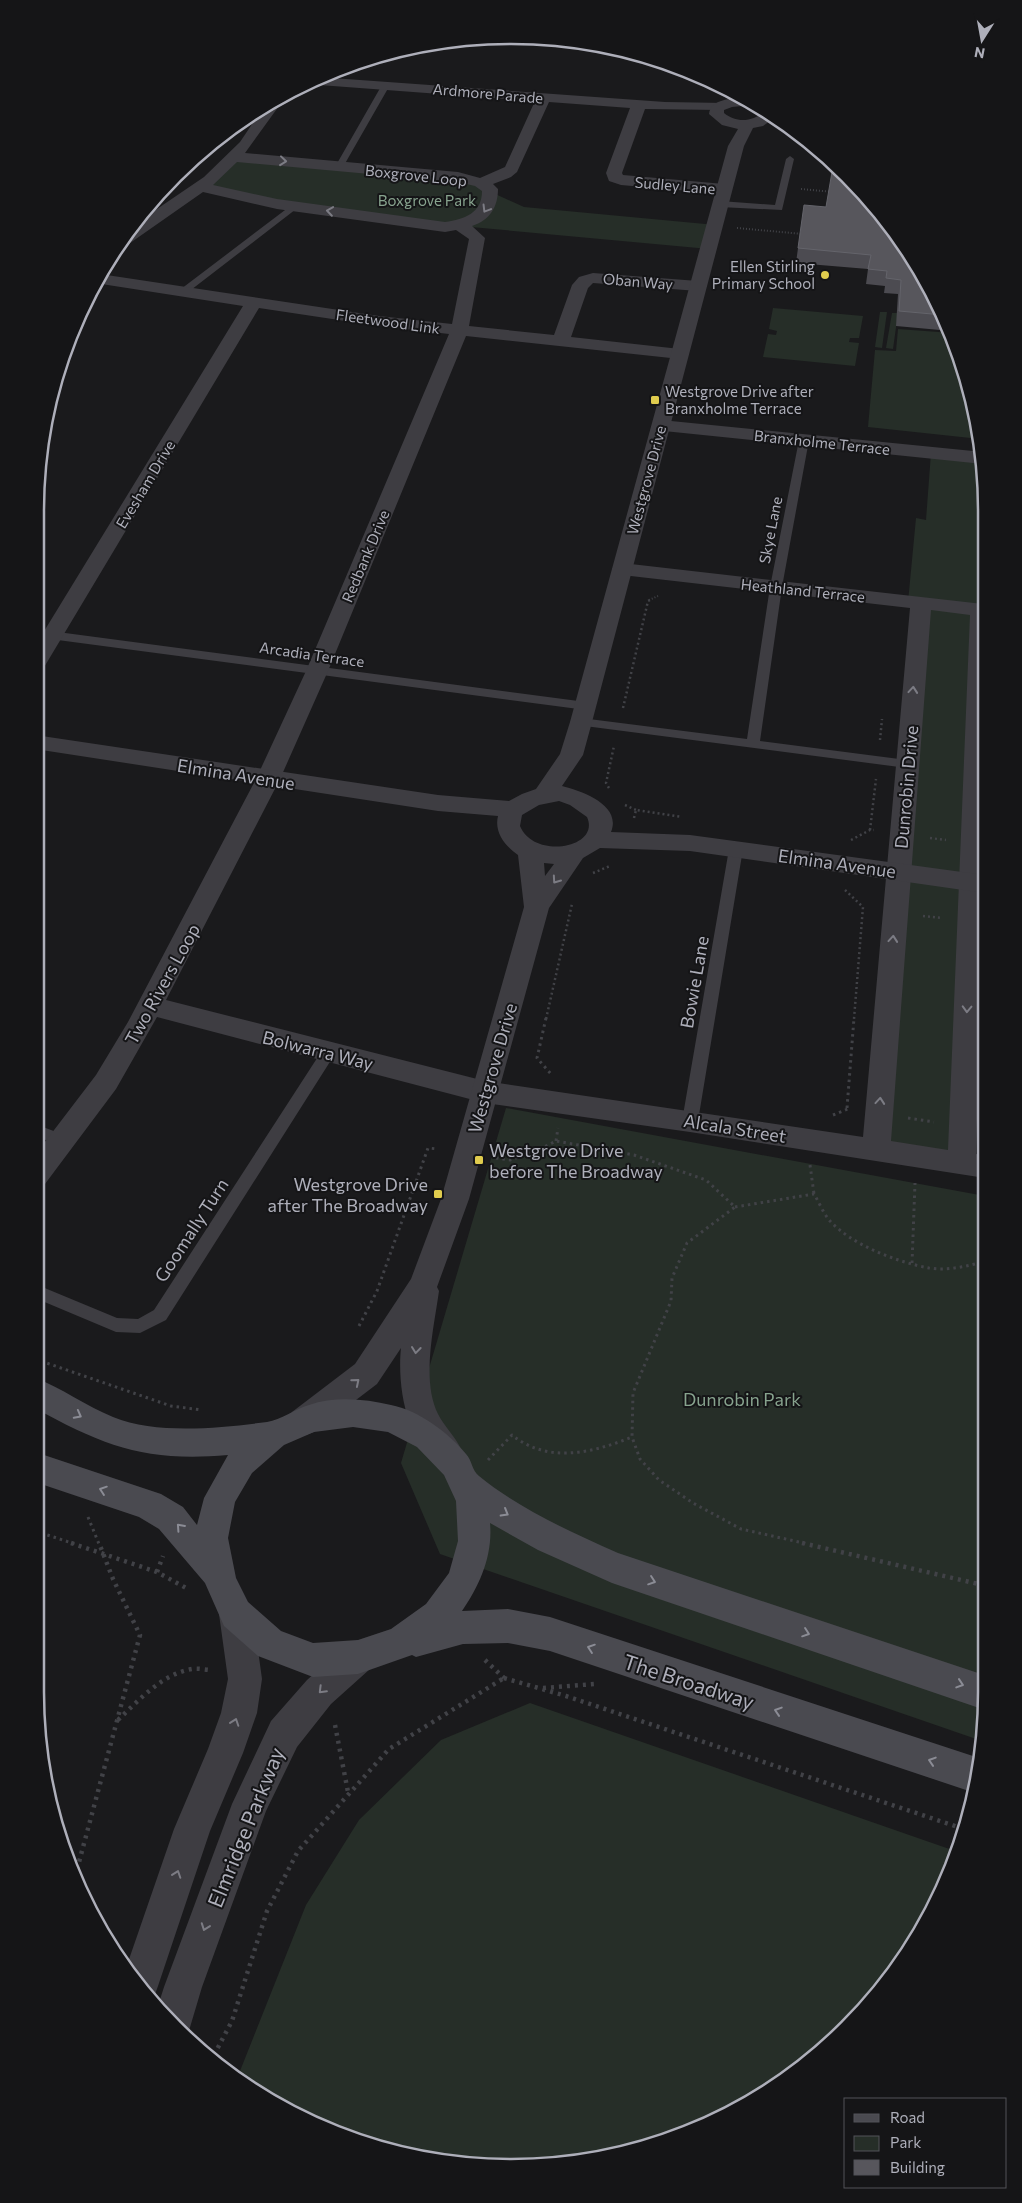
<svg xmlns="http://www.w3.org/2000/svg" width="1022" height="2203" font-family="Commissioner,sans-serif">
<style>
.green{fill:#262e28}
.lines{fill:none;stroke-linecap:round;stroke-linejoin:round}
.path-far3{stroke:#414247;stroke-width:2;stroke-dasharray:1 2;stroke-linecap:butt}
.path-far2{stroke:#414247;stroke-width:2.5;stroke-dasharray:2 3;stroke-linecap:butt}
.path-far1{stroke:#414247;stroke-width:3;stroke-dasharray:2.5 4;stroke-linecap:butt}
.path{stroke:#414247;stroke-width:4.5;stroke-dasharray:3 5;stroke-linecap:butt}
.service{fill:#3e3d42;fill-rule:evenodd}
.minor{fill:#3e3d42;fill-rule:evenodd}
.tertiary{fill:#3e3d42;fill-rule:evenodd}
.secondary{fill:#4a4a50;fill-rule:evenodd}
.wall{fill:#4c4b51}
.building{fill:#57565c;stroke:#64646b}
.oneway{stroke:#7c7c84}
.oneway2{stroke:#8b8c95}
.poi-dot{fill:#e0cc4e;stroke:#151517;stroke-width:2}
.labels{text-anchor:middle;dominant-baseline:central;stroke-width:4;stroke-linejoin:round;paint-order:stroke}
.far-street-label{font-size:15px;fill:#aeafba;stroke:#151517}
.far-park-label{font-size:15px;fill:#87a38e;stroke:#151517}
.far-poi-label{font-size:15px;fill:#aeafba;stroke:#151517;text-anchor:end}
.street-label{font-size:18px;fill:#aeafba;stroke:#151517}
.poi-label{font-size:18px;fill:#aeafba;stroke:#151517;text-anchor:start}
.park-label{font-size:18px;fill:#87a38e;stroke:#151517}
.near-street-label{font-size:21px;fill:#aeafba;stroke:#151517}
.rim{fill:none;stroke:#aeafba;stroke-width:2.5}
</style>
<rect width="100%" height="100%" fill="#1a1a1c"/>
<path class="green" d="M234 157 458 177 524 207 716 225 709 249 460 226 445 227 201 187Z
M773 308 863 316 859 338H850L849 342 859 343 855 366 763 357 768 334 776 335 777 331 769 329Z
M880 312H887L882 348 875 347Z
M892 313H898L893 349 886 348Z
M898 329 952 333 980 439 868 427 875 350 896 351Z
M931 453 983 456V610H981L962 1163 876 1150 921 603 908 602 916 518 926 520Z
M506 1108 985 1196 987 1692 982 1741 440 1554 401 1463Z
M530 1703 958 1852 951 1874 869 2006 749 2104 664 2143 573 2164 418 2159 273 2104 238 2076 306 1905 359 1820 441 1740Z"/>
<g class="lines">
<path class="path-far3" d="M783 132 808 141
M801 189 833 192
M737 228 803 234
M649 600 658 596"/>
<path class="path-far2" d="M623 708 648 601 652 599
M880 740 882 719
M609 788 606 783 614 746
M625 805 636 810
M634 818 636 810 682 817
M870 830 876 779
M930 838 946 840
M851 840 870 830H874
M593 873 610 866
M845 890 863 907 854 1019
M923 916 942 918
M546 1019 572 904"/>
<path class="path-far1" d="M546 1018 537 1058 551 1074
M847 1108 854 1018
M833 1115 850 1108
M908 1118 934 1122
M556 1141 558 1128
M496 1158 510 1160 536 1151 556 1141 634 1155 706 1180 735 1207 687 1243 672 1278 671 1301 633 1393 632 1437 640 1459 659 1480 693 1503 741 1529 808 1544
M810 1165 814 1194
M735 1207 814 1194C819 1202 823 1213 830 1221 852 1245 897 1262 929 1268 948 1271 968 1266 986 1261
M912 1263 915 1183
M359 1326 377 1291 428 1148 438 1149
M35 1359 171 1406 202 1410
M488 1460 512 1435C548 1464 592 1453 632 1437
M88 1517 99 1544
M35 1531 75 1544"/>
<path class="path" d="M71 1543 157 1572 186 1588
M802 1543 987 1586
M157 1572 163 1556
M485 1660 504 1678
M504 1678 566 1696 964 1829
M543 1688 594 1684
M118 1720C139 1700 162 1674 192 1669 199 1668 206 1670 212 1670
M335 1725 348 1792
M75 1877 140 1635 113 1579 99 1543
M214 2055 232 2021 267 1911 298 1851 389 1749 504 1678"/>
<path class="service" d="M383 83 390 85 343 167 336 169 335 167Z
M790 156 794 159 782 210 720 207 716 204 720 201 775 205 786 159Z
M293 204 300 206 187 293H181V289Z
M804 437 809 440 782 587 760 741 907 760 911 761 913 764 911 767 907 768 577 725 575 722 581 718 747 739 770 587 799 440Z
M35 629 586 702 592 706 586 710 35 637Z
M736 844 741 846 743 849 698 1121 695 1125 690 1127 685 1125 682 1121 729 849 731 846Z
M328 1047 333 1049 335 1053 333 1057 166 1320 140 1333 116 1332 35 1298V1284L117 1318 138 1319 154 1310 323 1049Z
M35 1124 67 1136 70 1140 67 1144 62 1146 35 1136Z"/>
<path class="minor" d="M318 77 665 102 725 103 727 106 725 109 720 110 645 109 622 173 623 175 724 184 730 186 732 189 730 192 724 194 621 185 609 181 606 173 630 108 549 102 517 172 511 177 493 184 498 189C498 207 490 220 472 226L485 238 469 326 554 335 572 285 579 277 593 273 698 281 704 282 707 286 704 290 698 291 593 283 588 288 571 337 680 349 686 350 689 354 686 358 680 359 466 336 328 671 280 779 166 1000 485 1081 863 1137 910 608 622 575 615 573 612 569 615 565 622 563 983 604 984 872 976 1154 985 1156V1178L690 1132 485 1103 157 1017 116 1089 45 1184 35 1187V1155L96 1075 128 1022 256 779 306 671 449 334 379 326 259 308 46 664 43 669 35 671V646L243 306 95 283 100 274 379 316 452 324 469 239 456 230 445 232 277 209 203 192 123 248H114L132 226 204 177 240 142 265 105 282 96 284 99 245 153 458 172 480 178 505 167 535 101 306 84ZM237 162 458 182 475 186 482 191C482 213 465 219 445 222L277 199 213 185ZM931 610 970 615 948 1150 891 1141Z
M661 420 983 452V464L654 430 652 426 654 422Z"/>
<path class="tertiary" d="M740 98 752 105 732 107 724 110V113C736 123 752 122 764 112L774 118 763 126 753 128 744 146 592 722 583 755 562 786C582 791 622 805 611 832L690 835 984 875V893L690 851 600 848 583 858 549 908 469 1199 437 1287 439 1291C434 1327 421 1380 438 1414 444 1426 455 1436 461 1449L456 1459 445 1463C406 1449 397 1385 401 1348L377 1384 314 1432 303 1436 292 1432 287 1422 292 1412 355 1364 411 1279 441 1199 524 907 518 855C505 846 494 832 498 816L438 811 35 749V735L438 795 509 801 522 794 536 789 560 754 570 722 728 146 738 129 722 125 709 114C711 100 727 99 740 98ZM559 801 570 805 587 817C601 848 534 860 520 826L522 815 539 805ZM544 863 554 864 545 876Z
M236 1598 248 1602 253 1614 262 1679 257 1713 243 1753 210 1831 158 1986 153 2000 150 2001 126 1968 174 1829 208 1749 221 1713 228 1679 219 1614 224 1602Z
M358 1640 370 1645 375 1657 370 1669 331 1704 297 1747 266 1811 202 1987 188 2034 157 2009 164 1987 232 1804 271 1721 307 1680 346 1645Z"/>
<path class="secondary" d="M35 1378C62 1388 86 1406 113 1417 157 1435 220 1428 267 1422 281 1420 295 1409 309 1405 335 1396 365 1399 391 1405 418 1410 449 1433 466 1454 472 1460 472 1471 479 1476 521 1510 569 1531 618 1553L987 1676 985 1710 612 1583 538 1550 490 1523C493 1555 480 1585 462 1611L508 1609 550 1617 979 1758 978 1785 975 1793 550 1651 508 1643 463 1644 416 1657 412 1655 358 1674 313 1677 258 1656 224 1626 205 1583 159 1529 139 1517 35 1482V1452L161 1494 183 1507 197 1525 204 1498 228 1455C147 1462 105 1447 35 1408ZM353 1427 388 1432 417 1447 444 1475 456 1501 458 1541 449 1573 426 1604 391 1629 358 1640 313 1643 281 1631 248 1602 236 1578 228 1538 235 1502 252 1473 284 1445 314 1432Z"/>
</g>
<path class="wall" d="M826 207 887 234 896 235 951 329V331L896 326 898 294 884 293 885 286 866 284 868 269 796 263 798 248Z"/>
<path class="building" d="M833 166 888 221 887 234 896 235 943 315 899 311 901 280 886 278 887 271 868 269 871 255 798 248 804 205 826 207Z"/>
<defs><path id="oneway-chevron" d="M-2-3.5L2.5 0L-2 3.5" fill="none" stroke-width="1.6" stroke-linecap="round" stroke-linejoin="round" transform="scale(1.25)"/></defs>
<g class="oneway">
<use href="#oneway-chevron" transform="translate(283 161) rotate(6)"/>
<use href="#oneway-chevron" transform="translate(486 209) rotate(121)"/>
<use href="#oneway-chevron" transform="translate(330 211) rotate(-172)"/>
<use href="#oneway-chevron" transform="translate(913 690) rotate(-85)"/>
<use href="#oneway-chevron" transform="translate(556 880) rotate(125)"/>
<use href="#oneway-chevron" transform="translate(893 939) rotate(-85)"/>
<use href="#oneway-chevron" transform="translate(967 1009) rotate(92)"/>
<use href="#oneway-chevron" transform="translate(880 1101) rotate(-85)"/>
<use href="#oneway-chevron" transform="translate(416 1350) rotate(97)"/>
<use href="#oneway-chevron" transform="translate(356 1382) rotate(-40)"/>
<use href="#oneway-chevron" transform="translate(322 1690) rotate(135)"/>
<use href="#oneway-chevron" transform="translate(235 1722) rotate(-71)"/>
<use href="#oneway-chevron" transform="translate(177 1874) rotate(-71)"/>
<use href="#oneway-chevron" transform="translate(205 1927) rotate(110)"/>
</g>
<g class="oneway2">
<use href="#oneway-chevron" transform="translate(78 1415) rotate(28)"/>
<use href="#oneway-chevron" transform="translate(103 1490) rotate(-161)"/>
<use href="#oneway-chevron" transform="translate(505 1513) rotate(30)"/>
<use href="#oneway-chevron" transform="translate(180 1527) rotate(-132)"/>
<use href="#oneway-chevron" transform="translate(652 1581) rotate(19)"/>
<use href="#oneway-chevron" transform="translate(806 1633) rotate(19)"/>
<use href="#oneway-chevron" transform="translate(591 1648) rotate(-161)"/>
<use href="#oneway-chevron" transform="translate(960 1684) rotate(18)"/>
<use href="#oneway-chevron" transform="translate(778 1711) rotate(-162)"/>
<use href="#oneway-chevron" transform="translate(932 1761) rotate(-162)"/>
</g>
<g class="poi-dot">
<circle cx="825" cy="275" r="5"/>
<rect x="650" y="395" width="10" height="10" rx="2.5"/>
<rect x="474" y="1155" width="10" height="10" rx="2.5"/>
<rect x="433" y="1189" width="10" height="10" rx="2.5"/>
</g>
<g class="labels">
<g class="far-street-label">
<text transform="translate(488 93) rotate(5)">Ardmore Parade</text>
<text transform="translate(416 175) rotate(6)">Boxgrove Loop</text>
<text transform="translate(675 185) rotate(5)">Sudley Lane</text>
<text transform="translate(638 281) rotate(5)">Oban Way</text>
<text transform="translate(388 321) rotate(8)">Fleetwood Link</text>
<text transform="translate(822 442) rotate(6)">Branxholme Terrace</text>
<text transform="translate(646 480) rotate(-75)">Westgrove Drive</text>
<text transform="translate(145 484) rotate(-59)">Evesham Drive</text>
<text transform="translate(770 530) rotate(-79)">Skye Lane</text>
<text transform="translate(365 556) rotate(-67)">Redbank Drive</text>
<text transform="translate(803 590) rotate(6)">Heathland Terrace</text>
<text transform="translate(312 654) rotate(8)">Arcadia Terrace</text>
</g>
<g class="far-park-label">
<text x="427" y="200">Boxgrove Park</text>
</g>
<g class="far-poi-label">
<text x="815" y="266">Ellen Stirling<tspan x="815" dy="17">Primary School</tspan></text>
<text x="665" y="391" text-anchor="start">Westgrove Drive after<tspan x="665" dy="17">Branxholme Terrace</tspan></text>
</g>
<g class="street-label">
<text transform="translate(236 774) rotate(9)">Elmina Avenue</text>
<text transform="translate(906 787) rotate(-85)">Dunrobin Drive</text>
<text transform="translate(837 863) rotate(8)">Elmina Avenue</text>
<text transform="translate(694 982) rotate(-80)">Bowie Lane</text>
<text transform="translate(162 984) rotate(-61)">Two Rivers Loop</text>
<text transform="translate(318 1050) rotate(14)">Bolwarra Way</text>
<text transform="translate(492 1068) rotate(-74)">Westgrove Drive</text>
<text transform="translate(735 1128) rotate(9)">Alcala Street</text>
<text transform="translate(191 1230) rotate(-57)">Goomally Turn</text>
</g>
<g class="poi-label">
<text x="489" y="1150">Westgrove Drive<tspan x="489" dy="21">before The Broadway</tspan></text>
<text x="428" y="1184" text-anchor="end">Westgrove Drive<tspan x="428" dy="21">after The Broadway</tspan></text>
</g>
<g class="park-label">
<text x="742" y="1399">Dunrobin Park</text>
</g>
<g class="near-street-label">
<text transform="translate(689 1681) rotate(18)">The Broadway</text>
<text transform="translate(245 1827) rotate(-68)">Elmridge Parkway</text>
</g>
</g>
<path d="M0 0H1022V2203H0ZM511 44H511A467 467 0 0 1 978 511V1692A467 467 0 0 1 511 2159H511A467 467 0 0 1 44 1692V511A467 467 0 0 1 511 44Z" fill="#151517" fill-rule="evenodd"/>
<path class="rim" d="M511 44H511A467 467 0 0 1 978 511V1692A467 467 0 0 1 511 2159H511A467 467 0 0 1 44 1692V511A467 467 0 0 1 511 44Z"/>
<rect x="844" y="2098" width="162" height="90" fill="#151517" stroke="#525358"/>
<rect x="854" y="2114" width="25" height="8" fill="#4a4a50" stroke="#525358"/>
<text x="890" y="2123" font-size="15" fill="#aeafba">Road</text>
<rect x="854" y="2136" width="25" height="15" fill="#262e28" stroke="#525358"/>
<text x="890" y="2148" font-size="15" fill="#aeafba">Park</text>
<rect x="854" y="2160" width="25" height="15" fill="#57565c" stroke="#525358"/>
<text x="890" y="2173" font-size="15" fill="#aeafba">Building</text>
<g transform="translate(982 40) rotate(191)" stroke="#151517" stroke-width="4" paint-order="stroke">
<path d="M0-4L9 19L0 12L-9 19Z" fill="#aeafba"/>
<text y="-8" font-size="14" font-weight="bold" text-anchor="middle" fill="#aeafba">N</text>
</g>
</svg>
